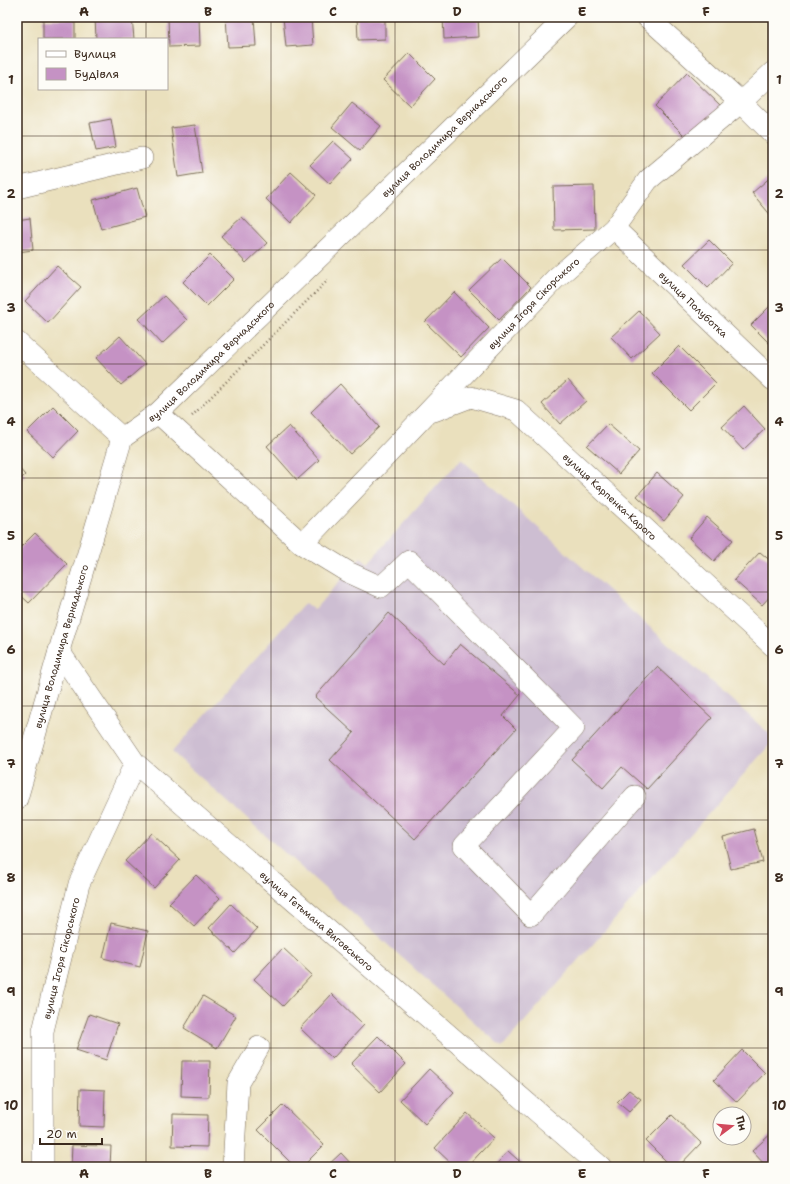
<svg xmlns="http://www.w3.org/2000/svg" width="790" height="1184" font-family="'Shantell Sans',sans-serif">
<style>
.industrial{fill:#cdbed2}
.building{fill:#c592c4}
.lines{fill:none;stroke-linecap:round;stroke-linejoin:round}
.minor-casing{stroke:#786a56;stroke-width:22}
.path{stroke:#786a56;stroke-width:2.5;stroke-dasharray:1 3;stroke-linecap:butt}
.minor{stroke:#fff;stroke-width:21}
.grid{fill:none;stroke:#3b2a1e;stroke-width:1;stroke-opacity:0.55}
.labels{text-anchor:middle;dominant-baseline:central;stroke-width:3;stroke-linejoin:round;paint-order:stroke}
.street-label{font-size:10px;fill:#3b2a1e;stroke:#fdfcf7}
.neatline{fill:none;stroke:#3b2a1e;stroke-width:1.5}
.grid-label{font-size:13px;text-anchor:middle;font-weight:bold;fill:#3b2a1e}
</style>
<rect width="100%" height="100%" fill="#fdfcf7"/>
<filter id="ink" filterUnits="userSpaceOnUse"><feTurbulence type="fractalNoise" baseFrequency=".025" numOctaves="2"/><feDisplacementMap in="SourceGraphic" scale="8" xChannelSelector="R" yChannelSelector="G"/><feConvolveMatrix kernelMatrix="1 2 1 2 8 2 1 2 1" color-interpolation-filters="sRGB"/></filter>
<filter id="wash" filterUnits="userSpaceOnUse"><feTurbulence type="fractalNoise" baseFrequency=".012" numOctaves="4" result="noise"/><feDisplacementMap in="SourceGraphic" scale="16" xChannelSelector="R" yChannelSelector="G"/><feGaussianBlur stdDeviation="0.9" result="paint"/><feColorMatrix in="noise" values="0 0 0 0 0 0 0 0 0 0 0 0 0 0 0 0 0 1.4 0 .05"/><feComposite in="paint" operator="in"/></filter>
<g filter="url(#wash)">
<rect width="100%" height="100%" fill="#eae0bd"/>
<path class="industrial" d="M461 459 773 737V741L502 1047 172 752 305 603 314 610 361 557 368 563Z"/>
<g id="blocks">
<path class="building" d="M95 17H132L134 39H96Z
M168 17H199L200 46 169 47Z
M226 17H254L256 46 228 47Z
M283 17H311L313 45 286 47Z
M357 17H385V39L358 40Z
M443 17H478L479 37 444 39Z
M43 19H75V39H43Z
M409 53 435 79 410 106 383 80Z
M687 73 721 106 688 139 655 106Z
M352 103 381 126 360 151 332 127Z
M111 119 116 147 96 151 90 123Z
M195 125 202 173 178 177 171 128Z
M17 136 22 164H17Z
M333 141 353 159 330 184 310 165Z
M291 172 316 195 291 223 266 199Z
M773 175V218L752 193Z
M594 186 595 229 554 230 553 187Z
M137 188 145 217 101 229 93 200Z
M242 217 267 243 246 263 221 236Z
M30 218 33 250 17 252V220Z
M709 240 732 263 708 288 684 264Z
M210 255 234 279 207 306 183 282Z
M502 258 531 287 499 320 469 290Z
M57 266 81 287 48 323 25 301Z
M454 292 489 328 461 357 425 322Z
M164 296 187 320 162 344 139 319Z
M773 303V347L751 325Z
M639 311 660 333 632 359 611 337Z
M120 336 145 364 121 385 96 358Z
M679 346 716 383 689 410 652 373Z
M568 380 586 401 560 424 542 404Z
M340 384 379 427 350 454 311 412Z
M53 406 78 431 53 457 27 432Z
M744 406 765 429 743 450 722 427Z
M608 424 639 451 619 474 587 446Z
M289 426 319 460 297 480 267 446Z
M17 466 25 475 17 483Z
M657 473 684 497 664 521 637 496Z
M707 517 733 540 714 561 689 538Z
M35 533 67 564 29 603 17 592V551Z
M760 552 773 563V593L762 605 734 580Z
M389 613 444 664 460 644 520 695 503 716 516 729 415 839 330 760 354 733 315 697Z
M657 667 712 718 647 789 622 767 603 788 572 760Z
M754 829 763 862 731 869 723 837Z
M151 833 180 860 154 888 125 861Z
M196 875 220 898 194 926 169 903Z
M231 904 257 929 235 953 209 928Z
M111 923 148 931 140 967 103 958Z
M283 948 312 975 283 1006 254 979Z
M332 994 364 1025 332 1059 300 1028Z
M203 996 236 1016 217 1048 184 1028Z
M89 1014 118 1024 106 1060 76 1050Z
M378 1036 406 1064 380 1092 351 1064Z
M742 1050 765 1073 737 1102 714 1080Z
M182 1061H210L209 1097 181 1096Z
M429 1069 454 1092 425 1124 400 1100Z
M80 1089 105 1090 104 1127 79 1126Z
M629 1090 641 1099 629 1112 617 1102Z
M283 1105 324 1145 302 1167H295L258 1130Z
M467 1113 494 1138 467 1167H455L435 1148Z
M173 1114 208 1115 207 1147 172 1146Z
M672 1115 701 1143 678 1167H672L646 1141Z
M773 1132V1167H767L752 1151Z
M72 1145 111 1146 110 1167H71Z
M508 1151 526 1167H494Z
M341 1153 354 1167H326Z"/>
</g>
</g>
<g filter="url(#ink)">
<use href="#blocks" fill-opacity="0" stroke="#786a56" stroke-width="1"/>
<g class="lines">
<g class="minor-casing">
<g id="minor">
<path d="M647 17 741 102 773 134"/>
<path d="M17 188 142 158"/>
<path id="s1" d="M614 228 773 380"/>
<path d="M17 342 122 438"/>
<path id="s2" d="M434 411 471 397 516 410 773 646"/>
<path d="M158 413 302 544 348 572 381 587 409 561 574 728 464 846 531 915 635 796"/>
<path id="s3" d="M302 544 555 279 614 228 648 180 741 102 773 72"/>
<path id="s4" d="M59 651 135 763 601 1167"/>
<path id="s5" d="M17 799 59 651 122 438 158 413 567 17"/>
<path id="s6" d="M43 1167V1031L79 884 135 763"/>
<path d="M233 1167 238 1083 259 1047"/>
</g>
</g>
<path class="path" d="M192 416 328 280"/>
<use href="#minor" class="minor"/>
</g>
</g>
<path class="grid" d="M146 17V39M271 17V1167M395 17V1167M519 17V1167M644 17V1167M146 89V1167M17 136H773M17 250H773M17 364H773M17 478H773M17 592H773M17 706H773M17 820H773M17 934H773M17 1048H773"/>
<g class="labels">
<g class="street-label">
<text stroke="none"><textPath href="#s5" startOffset="818">вулиця Володимира Вернадського</textPath></text>
<text stroke="none"><textPath href="#s3" startOffset="334">вулиця Ігоря Сікорського</textPath></text>
<text stroke="none"><textPath href="#s1" startOffset="110">вулиця Полуботка</textPath></text>
<text stroke="none"><textPath href="#s5" startOffset="494">вулиця Володимира Вернадського</textPath></text>
<text stroke="none"><textPath href="#s2" startOffset="214">вулиця Карпенка-Карого</textPath></text>
<text stroke="none"><textPath href="#s5" startOffset="159">вулиця Володимира Вернадського</textPath></text>
<text stroke="none"><textPath href="#s4" startOffset="376">вулиця Гетьмана Виговського</textPath></text>
<text stroke="none"><textPath href="#s6" startOffset="211">вулиця Ігоря Сікорського</textPath></text>
</g>
</g>
<rect width="790" height="1184" fill="none" stroke="#fdfcf7" stroke-width="44"/>
<rect x="38" y="38" width="130" height="52" fill="#fdfcf7" stroke="#afa8a0"/>
<rect x="46" y="51" width="20" height="6" fill="#ffffff" stroke="#afa8a0"/>
<text x="74" y="58" font-size="12" fill="#3b2a1e">Вулиця</text>
<rect x="46" y="68" width="20" height="12" fill="#c592c4" stroke="#afa8a0"/>
<text x="74" y="78" font-size="12" fill="#3b2a1e">Будівля</text>
<g transform="translate(732 1126) rotate(74)"><circle r="19" fill="#fdfcf7" stroke="#afa8a0"/>
<path d="M0-3L7 15L0 10L-7 15Z" fill="#d1495b"/>
<text y="-6" font-size="11" font-weight="bold" text-anchor="middle" fill="#3b2a1e">Пн</text>
</g>
<path d="M40 1138v6h62v-6" fill="none" stroke="#3b2a1e" stroke-width="2"/>
<text x="46" y="1138" font-size="12" fill="#3b2a1e" stroke="#fdfcf7" stroke-width="3" paint-order="stroke">20 m</text>
<rect x="22" y="22" width="746" height="1140" class="neatline"/>
<g class="grid-label">
<text x="84" y="16">A</text>
<text x="208" y="16">B</text>
<text x="333" y="16">C</text>
<text x="457" y="16">D</text>
<text x="582" y="16">E</text>
<text x="706" y="16">F</text>
<text x="11" y="84">1</text>
<text x="779" y="84">1</text>
<text x="11" y="198">2</text>
<text x="779" y="198">2</text>
<text x="11" y="312">3</text>
<text x="779" y="312">3</text>
<text x="11" y="426">4</text>
<text x="779" y="426">4</text>
<text x="11" y="540">5</text>
<text x="779" y="540">5</text>
<text x="11" y="654">6</text>
<text x="779" y="654">6</text>
<text x="11" y="768">7</text>
<text x="779" y="768">7</text>
<text x="11" y="882">8</text>
<text x="779" y="882">8</text>
<text x="11" y="996">9</text>
<text x="779" y="996">9</text>
<text x="11" y="1110">10</text>
<text x="779" y="1110">10</text>
<text x="84" y="1178">A</text>
<text x="208" y="1178">B</text>
<text x="333" y="1178">C</text>
<text x="457" y="1178">D</text>
<text x="582" y="1178">E</text>
<text x="706" y="1178">F</text>
</g>
</svg>
